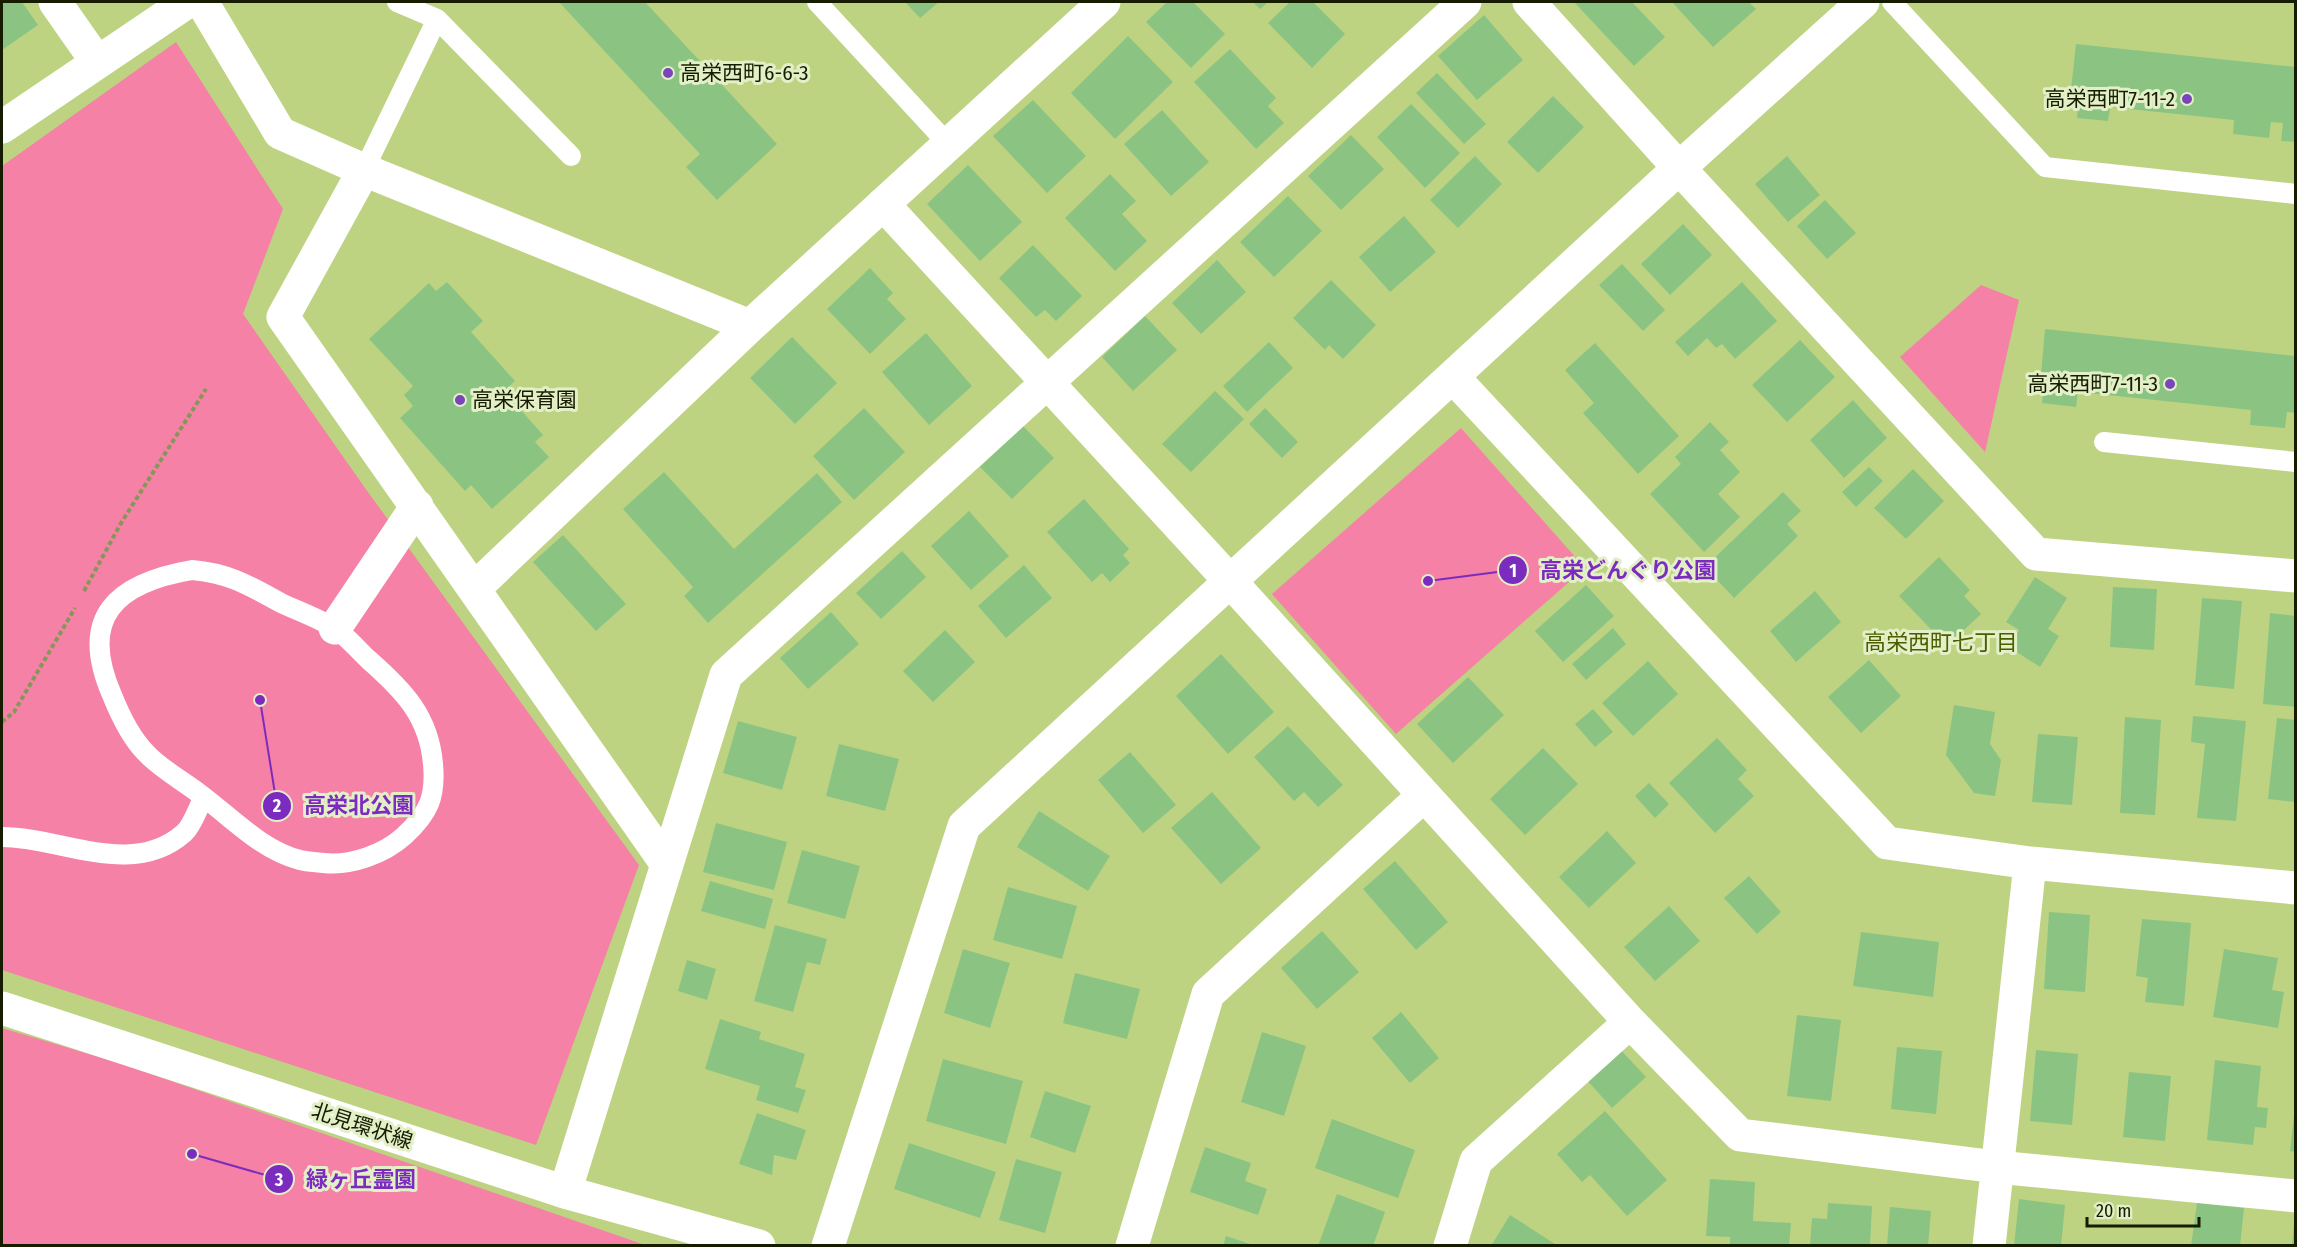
<svg xmlns="http://www.w3.org/2000/svg" width="2297" height="1247" font-family="'Fira Sans Condensed','Noto Sans JP',sans-serif">
<style>
.green{fill:#f581a6}
.building{fill:#8bc482}
.lines{fill:none;stroke-linecap:round;stroke-linejoin:round}
.path{stroke:#859657;stroke-width:4;stroke-dasharray:4.5 3;stroke-linecap:butt}
.service{stroke:#fff;stroke-width:20}
.minor{stroke:#fff;stroke-width:33}
.secondary{stroke:#fff;stroke-width:33}
.poi-dot{fill:#7a44bb;stroke:#e3efc7;stroke-width:2}
.labels{text-anchor:middle;dominant-baseline:central;stroke-width:6;stroke-linejoin:round;paint-order:stroke}
.poi-label{font-size:21px;fill:#151c00;stroke:#e3efc7;text-anchor:start}
.street-label{font-size:21px;fill:#151c00;stroke:#e3efc7}
.neighbourhood-label{font-size:22px;fill:#4c5d00;stroke:#e3efc7}
.leader{fill:none;stroke:#7b2cbf;stroke-width:2}
.callout-dot{fill:#7b2cbf;stroke:#e3efc7;stroke-width:2}
.mark-label{font-size:18px;text-anchor:middle;font-weight:bold;fill:#fff}
.callout-label{font-size:22px;text-anchor:middle;font-weight:bold;fill:#7b2cbf;stroke:#e3efc7;stroke-width:6;stroke-linejoin:round;paint-order:stroke}
</style>
<rect width="100%" height="100%" fill="#bdd382"/>
<path class="green" d="M176 42 283 209 243 314 365 488 639 865 536 1145 2 970V166Z
M1981 285 2019 300 1985 452 1900 357Z
M1461 428 1585 568 1396 734 1272 594Z
M2 1028 119 1063 645 1245 2 1246Z"/>
<path class="building" d="M2 2H22L38 25 2 50Z
M559 2H645L777 144 717 200 686 167 700 154Z
M905 2H939L920 18Z
M1167 2H1193L1225 34 1191 68 1146 22Z
M1253 2H1268L1260 9Z
M1290 2H1313L1345 34 1312 68 1268 23Z
M1574 2H1632L1665 37 1634 66Z
M1672 2H1749L1756 9 1713 47Z
M1484 15 1523 60 1477 100 1438 56Z
M1128 36 1173 82 1115 139 1071 93Z
M2076 44 2296 67V142L2281 141 2283 123 2271 122 2269 138 2233 134 2234 120 2110 107 2108 121 2077 118 2079 90 2071 89Z
M1230 49 1276 98 1268 106 1284 123 1256 149 1194 82Z
M1437 73 1486 124 1464 144 1416 93Z
M1553 96 1584 127 1538 173 1507 142Z
M1033 100 1086 156 1047 193 993 136Z
M1411 104 1460 153 1425 188 1377 137Z
M1162 110 1209 162 1171 196 1124 144Z
M1351 135 1384 169 1341 210 1308 176Z
M1475 156 1502 184 1458 228 1430 200Z
M1787 156 1820 195 1788 222 1755 184Z
M968 165 1022 222 980 261 927 204Z
M1110 174 1136 201 1122 214 1147 241 1115 271 1065 218Z
M1288 196 1322 231 1274 277 1240 242Z
M1825 200 1856 233 1827 259 1797 226Z
M1404 216 1436 252 1390 292 1359 257Z
M1683 224 1712 255 1670 295 1641 264Z
M1033 245 1082 296 1056 321 1045 310 1036 317 999 278Z
M1217 260 1246 292 1201 334 1172 303Z
M1622 264 1665 310 1643 331 1599 285Z
M870 268 893 293 887 299 906 319 870 354 827 309Z
M1331 280 1376 325 1343 359 1329 345 1325 350 1293 318Z
M447 282 483 321 471 332 515 381 504 391 543 435 535 442 549 457 492 509 471 485 465 491 400 418 413 406 404 395 413 386 369 339 429 283 436 291Z
M1742 282 1777 321 1735 359 1722 344 1716 348 1707 338 1688 356 1675 342Z
M1145 316 1177 350 1133 391 1102 357Z
M2045 329 2296 356V413L2287 412 2285 428 2250 425 2251 410 2078 392 2076 407 2042 403 2045 376 2041 375Z
M926 333 972 386 929 425 882 372Z
M792 337 837 383 795 424 750 378Z
M1800 340 1835 377 1787 422 1752 385Z
M1269 342 1293 368 1247 412 1223 386Z
M1595 343 1679 436 1638 474 1583 413 1594 403 1565 370Z
M1215 391 1244 419 1191 472 1162 444Z
M1853 400 1887 438 1844 478 1810 440Z
M864 408 905 452 854 500 813 456Z
M1265 408 1298 442 1282 458 1249 424Z
M1710 422 1729 442 1720 450 1740 472 1718 494 1740 517 1704 552 1650 494 1681 464 1675 457Z
M1023 426 1054 458 1012 499 980 467Z
M1869 467 1883 481 1856 507 1842 492Z
M1913 469 1944 501 1906 539 1874 508Z
M664 472 734 549 817 473 842 502 708 623 684 596 693 587 623 509Z
M1783 492 1801 511 1787 524 1798 536 1734 598 1705 567Z
M1084 499 1129 549 1123 555 1130 563 1110 582 1102 573 1092 582 1047 532Z
M969 511 1009 556 971 590 931 546Z
M563 535 626 604 596 631 533 562Z
M902 551 926 577 881 619 856 593Z
M1939 557 1970 590 1964 596 1981 614 1947 646 1899 596Z
M1024 565 1052 598 1006 638 978 606Z
M2035 577 2067 598 2048 629 2059 636 2040 667 2009 647 2019 630 2006 622Z
M1586 585 1614 616 1563 662 1535 631Z
M2113 587 2157 589 2154 650 2110 647Z
M1815 591 1841 622 1796 662 1770 631Z
M2202 598 2242 601 2234 689 2195 685Z
M831 612 859 644 808 689 780 658Z
M2270 613 2296 616V707L2263 704Z
M1613 628 1626 644 1586 680 1572 664Z
M945 630 975 662 933 702 903 671Z
M1221 654 1274 712 1228 754 1176 696Z
M1869 660 1901 696 1861 733 1828 697Z
M1648 661 1678 694 1633 736 1602 703Z
M1468 677 1504 715 1453 763 1417 724Z
M1954 705 1995 712 1990 744 2001 760 1995 796 1974 793 1946 755Z
M1593 709 1613 732 1595 747 1575 724Z
M2193 716 2246 721 2236 821 2197 818 2205 744 2191 742Z
M2125 717 2161 720 2155 815 2120 813Z
M2277 718 2296 720 2295 802 2268 799Z
M738 721 797 737 782 790 723 773Z
M1288 726 1343 785 1318 807 1304 792 1294 801 1254 757Z
M2038 734 2078 737 2072 805 2032 802Z
M1717 738 1747 770 1738 779 1754 796 1715 833 1669 783Z
M839 744 899 759 885 811 826 796Z
M1543 748 1578 784 1525 835 1490 799Z
M1130 752 1176 805 1143 833 1098 780Z
M1649 783 1669 804 1655 818 1635 796Z
M1212 792 1261 848 1221 884 1171 828Z
M1039 811 1110 856 1088 891 1017 847Z
M716 823 787 842 774 890 703 872Z
M1607 831 1636 863 1589 908 1559 877Z
M802 850 860 866 845 919 787 903Z
M1395 861 1448 922 1416 950 1363 889Z
M1749 876 1781 912 1757 934 1724 898Z
M710 881 773 899 765 929 701 911Z
M1008 887 1077 906 1062 959 993 940Z
M1669 906 1700 941 1655 981 1624 947Z
M2049 912 2090 915 2085 992 2044 989Z
M2142 919 2191 923 2184 1006 2145 1002 2148 978 2136 976Z
M775 925 827 939 820 965 807 962 793 1012 754 1001Z
M1322 931 1359 972 1317 1009 1281 968Z
M1861 932 1939 942 1933 997 1853 986Z
M963 949 1010 963 990 1028 944 1013Z
M2224 949 2278 958 2272 990 2284 992 2278 1028 2213 1017Z
M687 960 716 969 707 1000 678 991Z
M1075 973 1140 989 1127 1039 1063 1023Z
M1401 1012 1439 1058 1410 1083 1372 1038Z
M1797 1015 1841 1020 1831 1101 1787 1096Z
M720 1019 761 1032 759 1039 805 1054 795 1087 806 1090 798 1113 756 1100 760 1086 705 1069Z
M1262 1032 1306 1046 1284 1116 1241 1102Z
M1618 1047 1646 1077 1612 1108 1584 1077Z
M1897 1047 1942 1051 1936 1114 1891 1109Z
M2036 1050 2078 1054 2072 1125 2030 1121Z
M943 1059 1023 1081 1006 1144 926 1121Z
M2215 1060 2261 1066 2257 1107 2268 1108 2266 1128 2255 1127 2253 1145 2207 1140Z
M2129 1072 2171 1076 2165 1141 2123 1137Z
M1045 1091 1091 1106 1075 1153 1030 1137Z
M1605 1111 1667 1180 1627 1216 1590 1175 1582 1182 1557 1154Z
M757 1113 806 1130 796 1160 774 1155 772 1175 739 1164Z
M2294 1116H2296V1152L2290 1151Z
M1332 1119 1415 1150 1398 1198 1315 1168Z
M909 1143 996 1172 980 1218 894 1189Z
M1205 1147 1251 1163 1245 1181 1267 1189 1258 1215 1190 1192Z
M1016 1159 1062 1172 1045 1233 999 1220Z
M1710 1179 1755 1182 1753 1221 1791 1223 1789 1246H1730V1237L1706 1236Z
M1337 1194 1385 1212 1373 1246H1318Z
M2019 1199 2065 1205 2061 1246H2014Z
M1828 1203 1872 1206 1870 1246H1810L1812 1218 1827 1219Z
M2197 1203 2244 1208 2240 1246H2191Z
M1890 1207 1931 1211 1928 1246H1887Z
M1510 1215 1558 1246H1491Z
M2294 1222 2296 1246H2292Z
M1226 1236 1253 1245V1246H1223Z"/>
<g class="lines">
<path class="path" d="M84 591 121 523 206 389
M2 722 14 712 75 608"/>
<path class="service" d="M397 2 437 19 571 156
M817 2 948 144
M1892 2 2045 167 2296 194
M364 170 437 19
M2104 442 2296 462
M192 570C229 573 250 586 281 603 298 611 318 618 334 628 347 636 358 650 369 660 403 690 429 716 433 764 436 797 429 813 404 836 384 854 351 866 324 863 316 862 308 862 300 860 261 850 231 817 200 794 183 781 161 769 146 753 131 738 120 715 112 695 78 617 116 583 192 570Z
M2 837C61 837 132 879 184 833 193 825 198 807 204 797"/>
<path class="minor" d="M55 2 97 62
M202 2 280 133 364 170 750 326 1104 2
M1529 2 1679 168 2036 554 2296 576
M2 127 187 2
M364 170 283 317 666 863
M883 204 1230 581 1630 1022 1740 1135 1997 1167 2296 1196
M1453 377 1887 843 2030 863 2296 888
M475 588 750 326
M335 628 417 506
M565 1192 726 675 1465 2
M828 1246 964 826 1679 168 1863 2
M1132 1246 1208 994 1424 795
M1450 1246 1476 1161 1630 1022
M1989 1246 2030 863"/>
<path class="secondary" d="M2 1008 565 1192 759 1246"/>
</g>
<g class="poi-dot">
<circle cx="668" cy="73" r="6"/>
<circle cx="2187" cy="99" r="6"/>
<circle cx="2170" cy="384" r="6"/>
<circle cx="460" cy="400" r="6"/>
</g>
<g class="labels">
<g class="poi-label">
<text x="680" y="73">高栄西町6-6-3</text>
<text x="2175" y="99" text-anchor="end">高栄西町7-11-2</text>
<text x="2158" y="384" text-anchor="end">高栄西町7-11-3</text>
<text x="472" y="400">高栄保育園</text>
</g>
<g class="street-label">
<text transform="translate(362 1126) rotate(18)">北見環状線</text>
</g>
<g class="neighbourhood-label">
<text x="1941" y="642">高栄西町七丁目</text>
</g>
</g>
<path class="leader" d="M1428 581L1513 570M260 700L277 806M192 1154L279 1179"/>
<g class="callout-dot">
<circle cx="1428" cy="581" r="6"/>
<circle cx="260" cy="700" r="6"/>
<circle cx="192" cy="1154" r="6"/>
<circle cx="1513" cy="570" r="15"/>
<circle cx="277" cy="806" r="15"/>
<circle cx="279" cy="1179" r="15"/>
</g>
<g class="mark-label">
<text x="1513" y="577">1</text>
<text x="277" y="812">2</text>
<text x="279" y="1186">3</text>
</g>
<g class="callout-label">
<text x="1628" y="578">高栄どんぐり公園</text>
<text x="359" y="813">高栄北公園</text>
<text x="361" y="1187">緑ヶ丘霊園</text>
</g>
<rect width="2297" height="1247" fill="none" stroke="#151c00" stroke-width="6"/>
<path d="M2087 1217v9h112v-9" fill="none" stroke="#151c00" stroke-width="3"/>
<text x="2096" y="1217" font-size="18" fill="#151c00" stroke="#e3efc7" stroke-width="4.5" paint-order="stroke">20 m</text>
</svg>
